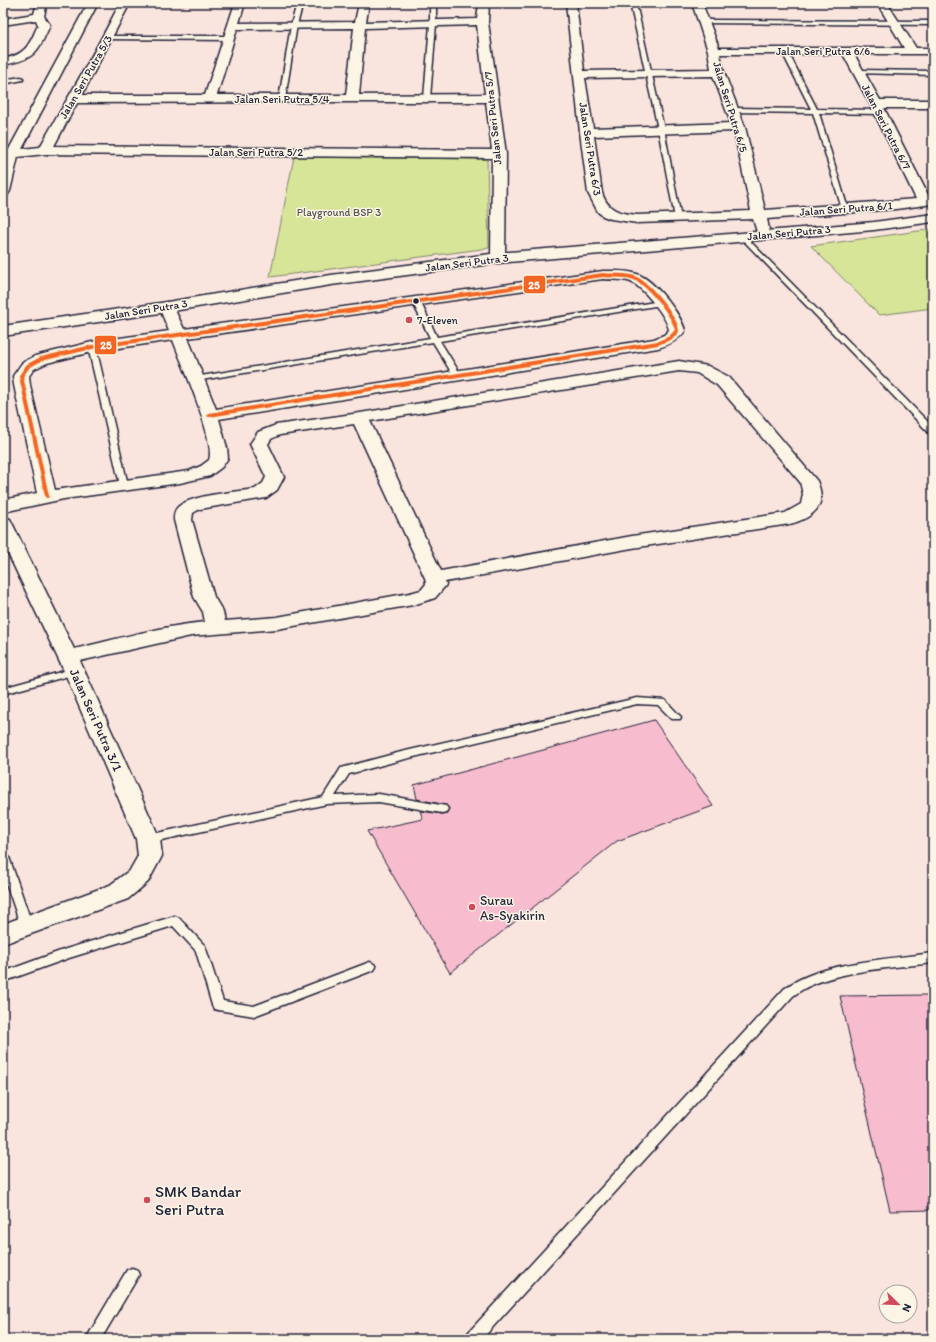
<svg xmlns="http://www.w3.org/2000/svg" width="936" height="1342" font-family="Itim,sans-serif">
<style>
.green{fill:#d7e598;stroke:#7c846a}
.building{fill:#f7bdce;stroke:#22223b}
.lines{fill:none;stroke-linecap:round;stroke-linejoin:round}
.service-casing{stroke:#22223b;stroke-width:3}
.minor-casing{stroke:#22223b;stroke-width:3}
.tertiary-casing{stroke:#22223b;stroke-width:3}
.service{fill:#fcf5e5;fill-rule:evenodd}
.minor{fill:#fcf5e5;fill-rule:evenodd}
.tertiary{fill:#fcf5e5;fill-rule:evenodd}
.bus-1-casing{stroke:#fcf5e5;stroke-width:6}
.bus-1{stroke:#f26522;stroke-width:4}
.bus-dot{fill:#22223b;stroke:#fcf5e5;stroke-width:1.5}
.poi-dot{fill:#d1495b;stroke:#fcf5e5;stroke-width:1.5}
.labels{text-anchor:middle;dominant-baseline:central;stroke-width:3;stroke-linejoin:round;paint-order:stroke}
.far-street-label{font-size:11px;fill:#22223b;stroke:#fcf5e5}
.far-park-label{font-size:11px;fill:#4f5352;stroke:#fcf5e5}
.far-poi-label{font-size:11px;fill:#22223b;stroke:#fcf5e5;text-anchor:start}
.street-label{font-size:13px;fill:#22223b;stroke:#fcf5e5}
.poi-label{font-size:13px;fill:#22223b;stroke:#fcf5e5;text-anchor:start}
.near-poi-label{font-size:16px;fill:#22223b;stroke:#fcf5e5;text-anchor:start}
.line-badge{stroke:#fcf5e5;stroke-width:1.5}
.badge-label{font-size:11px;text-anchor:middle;font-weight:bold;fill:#fff}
</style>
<rect width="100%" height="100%" fill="#fae4de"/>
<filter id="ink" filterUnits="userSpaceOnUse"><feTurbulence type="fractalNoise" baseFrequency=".025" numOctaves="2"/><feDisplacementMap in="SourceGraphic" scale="8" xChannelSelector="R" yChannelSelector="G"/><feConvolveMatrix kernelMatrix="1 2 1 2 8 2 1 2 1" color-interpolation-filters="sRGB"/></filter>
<g filter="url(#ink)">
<path class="green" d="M294 157 487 159 489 248 270 277Z
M933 229V308L879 315 811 246Z"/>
<path class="building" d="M654 720 713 806 617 841 450 973 367 831 423 819 420 811 442 814 447 813 449 808 446 805 417 799 414 785Z
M930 995 933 1003V1210L890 1211 840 996Z"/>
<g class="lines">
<g class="service-casing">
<path id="service" d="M297 3H303L297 25 285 99 282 101 279 99 291 25Z
M430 3H436V24L430 98 427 100 424 98 430 24Z
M630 3H636L664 129 681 218 678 220 675 218 658 129Z
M704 20 933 21V25L702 23V21Z
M108 36H229L232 38 229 40 106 39V37Z
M784 48 787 50 817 109 879 110 882 112 879 114 819 113 848 209 847 210 842 209 813 113 733 112 730 110 733 108 811 109 781 50Z
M857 70 933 71V75L855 73V71Z
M21 77 23 78V80L3 84V80Z
M743 235 745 236 933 427V434H930L741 238V236Z
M413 299H416L420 301 437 337 661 301 665 303 661 305 440 341 461 375 457 377H454L433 342 195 381 191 379 195 377 430 338 412 301Z
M89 345H92L96 347 128 485 127 487H121L120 485 88 347Z
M75 668 79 669 80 671 79 673 3 694V688Z
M637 698 665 700 681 717 680 719H672L658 705 637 704 401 760 349 774 335 796 379 794 446 806 448 809 446 812 442 813 379 802 327 804 148 843 144 842 142 839 144 836 148 835 323 797 341 768 345 767 401 752Z
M3 853 7 854 9 857 33 927 31 930 27 932 23 930 21 927 3 874Z
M175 916 179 918 205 946 223 1001 254 1006 370 962 374 964 376 967 374 970 254 1016 218 1010 214 1009 212 1005 196 951 173 926 69 958 3 982V972L66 949Z
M933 953V963C893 968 825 970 793 996L482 1339H465L467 1334 784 989C818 962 890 959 933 953Z
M132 1268 137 1270 139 1275 101 1339H86L127 1270Z"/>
</g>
<g class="minor-casing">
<path id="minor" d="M37 3H47L44 16 50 25C37 54 35 59 3 65V59C27 54 29 45 38 25L36 20 3 25V19L34 14Z
M88 3H98L22 149 40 147C67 99 95 53 120 3H130L82 95H205L235 3H245L239 23 355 22 359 3H369L366 22 477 19 479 3H489L488 22 506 154 505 258 503 261 498 262 493 261 491 258 492 158 45 154 18 157 10 191 8 194 3 195V166L5 159H3V151H8ZM477 25 485 94 359 95 365 28ZM354 28 346 95H217L237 29ZM349 102H486L492 150 54 146 77 103Z
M566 3H576L584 71 711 69 708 51 692 3H702L719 48H904L877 3H887L916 48H933V54H854L880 100H933V108H884L929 197 933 196V204L896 209 767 219 769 229 767 232 762 233 757 232 753 219 637 223 611 219 603 216 598 212 588 193 580 132ZM720 54H843L870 104 916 199 765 210 745 127 724 72ZM713 76 731 123 593 128 585 78ZM734 131 751 211 637 215C620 213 608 211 602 193L594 136Z
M603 271C614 271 627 270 637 274 653 279 682 315 685 331 678 341 669 345 658 348L219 419 227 448 228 458 222 467 210 476 180 483 64 499 3 512V500L37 493 14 385 13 376 22 363 35 356 92 342 169 331 159 307 162 304 167 302 172 304 184 329ZM603 279C611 280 623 279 631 282 643 287 667 317 669 330L664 335 654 339 216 409 188 338ZM173 340C181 362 216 440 209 460L201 466 189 471 55 490 30 385 29 376 34 369 47 363 92 352Z
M679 361 708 366 729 377 817 481C828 506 813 518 790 524L632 548 445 582 446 585 435 598 413 605 277 629 191 636 80 661 160 839 162 856 148 882 128 899 3 944V924L110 885 130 870 138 856 136 839 64 671 3 543V517L10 519 12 523 74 649C117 639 161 626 205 622L203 612 194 597 174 520C174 516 174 511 177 508 188 495 236 492 255 489L263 483 266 477 250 444 258 432 276 425 360 413ZM679 371 697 373 717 385 800 482 803 494 801 504 785 513 632 536 441 571 370 421ZM354 424 425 578 426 584 421 590 410 593 277 617 225 621 223 612 214 597 192 520 193 513 200 509 266 498 277 490 284 477 268 444 271 439 280 435Z"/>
</g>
<g class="tertiary-casing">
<path id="tertiary" d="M933 214V222L874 230 498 263 331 285 167 312 3 336V326L167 302 331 275 498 253 874 222Z"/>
</g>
<use href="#service" class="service"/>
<use href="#minor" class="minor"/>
<use href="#tertiary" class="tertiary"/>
<g class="bus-1-casing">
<path id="bus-1" d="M47 496 21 376 28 366 41 359 92 347 603 275C612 276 623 275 631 277 646 280 675 316 677 331L670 338 658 343 209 415"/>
</g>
<use href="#bus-1" class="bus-1"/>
</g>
</g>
<circle class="bus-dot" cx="416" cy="301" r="3.5"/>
<g class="poi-dot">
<circle cx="409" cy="320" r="4"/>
<circle cx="472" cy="907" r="4"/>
<circle cx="147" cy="1200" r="4"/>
</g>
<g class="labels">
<g class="far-street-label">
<text x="823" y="51">Jalan Seri Putra 6/6</text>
<text transform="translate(86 77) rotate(-60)">Jalan Seri Putra 5/3</text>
<text x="282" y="99">Jalan Seri Putra 5/4</text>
<text transform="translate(730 107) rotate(73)">Jalan Seri Putra 6/5</text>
<text transform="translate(493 118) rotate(-96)">Jalan Seri Putra 5/7</text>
<text transform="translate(886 127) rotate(63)">Jalan Seri Putra 6/7</text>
<text transform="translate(590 149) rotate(81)">Jalan Seri Putra 6/3</text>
<text x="256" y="152">Jalan Seri Putra 5/2</text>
<text transform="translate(846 209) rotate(-4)">Jalan Seri Putra 6/1</text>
<text transform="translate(789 233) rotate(-5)">Jalan Seri Putra 3</text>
<text transform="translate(467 263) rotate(-7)">Jalan Seri Putra 3</text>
<text transform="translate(146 310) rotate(-9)">Jalan Seri Putra 3</text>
</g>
<g class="far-park-label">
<text x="339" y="212">Playground BSP 3</text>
</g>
<g class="far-poi-label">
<text x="417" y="320">7-Eleven</text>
</g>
<g class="street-label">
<text transform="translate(96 720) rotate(66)">Jalan Seri Putra 3/1</text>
</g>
<g class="poi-label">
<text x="480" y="900">Surau<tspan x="480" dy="15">As-Syakirin</tspan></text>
</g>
<g class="near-poi-label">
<text x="155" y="1191">SMK Bandar<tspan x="155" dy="18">Seri Putra</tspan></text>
</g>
</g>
<g class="line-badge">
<rect x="523" y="275" width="23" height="19" rx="4" fill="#f26522"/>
<rect x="94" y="335" width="23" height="20" rx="4" fill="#f26522"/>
</g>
<g class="badge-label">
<text x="534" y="289">25</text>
<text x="106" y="349">25</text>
</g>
<rect width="936" height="1342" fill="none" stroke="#fcf5e5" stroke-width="16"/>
<rect x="8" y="8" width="920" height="1326" fill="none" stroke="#22223b" stroke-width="1.5" filter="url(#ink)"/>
<g transform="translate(898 1304) rotate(113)"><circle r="19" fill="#fcf5e5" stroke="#a5a1a1"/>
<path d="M0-3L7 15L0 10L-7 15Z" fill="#d1495b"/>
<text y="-6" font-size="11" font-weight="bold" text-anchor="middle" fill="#22223b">N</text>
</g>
</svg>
